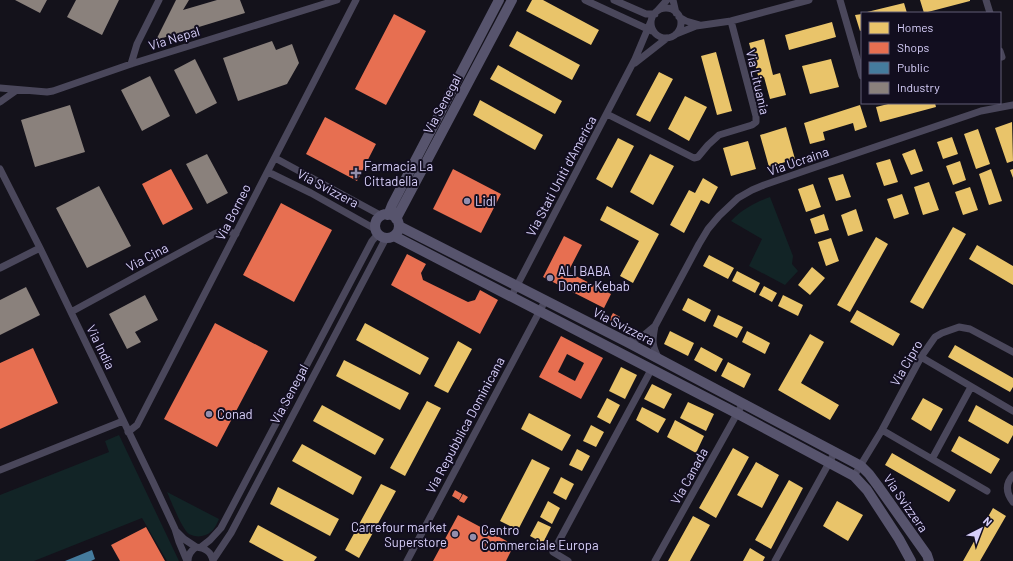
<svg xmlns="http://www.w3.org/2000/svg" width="1013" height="561" font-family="Barlow,sans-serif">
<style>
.green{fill:#122426}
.homes{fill:#e9c46a}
.shops{fill:#e76f51;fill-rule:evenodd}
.public{fill:#457b9d}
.industry{fill:#8a817c}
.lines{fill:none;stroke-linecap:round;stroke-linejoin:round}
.street{stroke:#4a475b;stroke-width:7}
.secondary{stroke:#57546d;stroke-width:10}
.poi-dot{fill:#938ead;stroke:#120e1f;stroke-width:1.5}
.labels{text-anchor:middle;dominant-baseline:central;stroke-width:4;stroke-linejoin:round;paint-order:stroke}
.street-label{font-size:13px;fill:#d8d0fb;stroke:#120e1f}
.poi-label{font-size:13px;fill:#d8d0fb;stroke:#120e1f;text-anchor:start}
</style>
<rect width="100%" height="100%" fill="#14121b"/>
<path class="green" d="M770 197 793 256 792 264 798 271 785 285 749 266 762 239 731 221C743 209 754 203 770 197Z
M119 435 179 561H167L142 518 34 561H0V495L109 452 105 441Z
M167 492 219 519C215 528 212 534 202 536 198 537 193 536 189 534 182 529 171 501 167 492Z"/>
<path class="homes" d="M532 0H543L599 30 591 45 526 11Z
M920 0H970V1L924 13Z
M904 3 907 13H867V12Z
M862 14V30L860 31 855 15Z
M832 22 836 37 789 50 785 35Z
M517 31 580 65 572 80 509 46Z
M764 39 773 75 780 73 786 95 770 99 764 77 759 79 749 43Z
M716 52 732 111 717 115 701 56Z
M831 59 839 87 810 94 802 66Z
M498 65 562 101 555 114 490 79Z
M659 72 673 79 650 122 636 115Z
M685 96 707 107 689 141 668 129Z
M480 100 543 135 535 150 473 115Z
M892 103H935L936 107 880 122 876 107Z
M860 105 867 127 855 131 853 123 823 132 825 140 810 144 804 123Z
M1012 122 1013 161 1007 163 995 128Z
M786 127 795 159 769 167 760 135Z
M978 129 990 164 976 169 964 134Z
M952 137 958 154 943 159 937 142Z
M618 138 634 146 612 188 596 179Z
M748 141 756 169 731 176 723 148Z
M915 149 923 171 911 175 902 154Z
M650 154 674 166 653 205 630 192Z
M890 159 898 182 884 186 876 163Z
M960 161 966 180 953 185 946 166Z
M991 169 1002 201 989 205 979 174Z
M1013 169V178L1010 170Z
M843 174 851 197 836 201 828 178Z
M703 178 718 187 709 204 701 200 684 233 670 225 689 190 695 193Z
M929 182 939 210 923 215 914 187Z
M813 184 821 207 806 212 798 189Z
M970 187 978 210 963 215 955 192Z
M902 194 909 214 894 219 887 199Z
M607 206 659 234 633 283 620 276 639 241 600 220Z
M856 209 863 231 848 236 841 215Z
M824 214 829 230 815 234 810 219Z
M953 227 966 234 923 309 910 302Z
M876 237 888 244 850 312 837 305Z
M831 238 839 261 826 266 818 242Z
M977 245 1013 266V285L969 259Z
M709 255 734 268 728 279 703 266Z
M812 267 825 278 810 295 798 285Z
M737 271 760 283 755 293 732 281Z
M764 286 777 293 772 302 759 295Z
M783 295 803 305 798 316 778 306Z
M688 298 711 310 705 322 682 310Z
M857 310 900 334 893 346 850 322Z
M718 315 743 327 737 338 713 326Z
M365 323 429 358 420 375 356 340Z
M670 331 694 343 688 356 664 344Z
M747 331 770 343 765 354 742 342Z
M810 334 824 342 801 383 839 405 830 420 778 390Z
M458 341 472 349 448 393 434 386Z
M955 345 1013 378V387L1010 392 948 357Z
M701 347 723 359 716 372 694 360Z
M344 360 409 393 400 410 336 376Z
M728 362 751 374 744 388 721 376Z
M621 367 637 375 625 399 609 391Z
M652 384 672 394 664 409 644 399Z
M607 398 620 405 610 424 597 417Z
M923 398 943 409 931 431 911 419Z
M427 401 441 408 405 476 390 468Z
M688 402 714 414 706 431 680 418Z
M322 405 384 439 375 455 313 421Z
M976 405 1013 426V435L1008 444 968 421Z
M642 407 666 419 658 433 636 420Z
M529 413 571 435 562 451 521 429Z
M675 420 704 436 696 453 667 437Z
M591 425 604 432 596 447 583 441Z
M959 436 1000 459 991 474 951 451Z
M302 444 362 477 353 495 292 461Z
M733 448 749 457 716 518 699 508Z
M577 449 590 456 582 471 569 465Z
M892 453 956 490 949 502 885 465Z
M532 459 550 468 518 530 500 521Z
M756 462 779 475 762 508 737 495Z
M561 477 574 484 566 500 553 493Z
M789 480 803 488 771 549 755 540Z
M381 484 396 491 359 558 345 550Z
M278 487 339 519 330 536 270 504Z
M548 501 560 508 552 524 540 517Z
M837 501 863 515 848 541 823 526Z
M993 508 1006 516 980 561H963Z
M693 516 710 525 690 561H668Z
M538 521 551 527 543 543 530 536Z
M258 525 317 557 314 561H284L249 542Z
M750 548 765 557 763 561H743Z"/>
<path class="shops" d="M394 14 426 31 386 105 355 89Z
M325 117 376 144 357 181 306 154Z
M171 169 193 209 163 225 142 184Z
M453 169 501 194 481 233 433 209Z
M281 203 332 230 294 302 243 275Z
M564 236 582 245 568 272 611 294 604 308 543 277Z
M407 254 426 264 421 273 423 280 468 302 475 300 480 290 498 300 480 334 391 285Z
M613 313 620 317 617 323 609 320Z
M215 323 268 351 217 447 164 419Z
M561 336 603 358 581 399 539 377ZM567 354 584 363 575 381 558 372Z
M33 348 58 403 0 429V363Z
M455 490 462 494 459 500 452 496Z
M463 494 468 497 464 503 459 501Z
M458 515 514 545 506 561H433Z
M146 527 165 561H120L111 545Z"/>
<path class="public" d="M92 550 95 559 91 561H65Z"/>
<path class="industry" d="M15 0H47L40 13Z
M76 0H119L102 35 67 17Z
M176 0H189L183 10 217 0H240L245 13 156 40Z
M272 41 276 50 292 44 299 63 287 84 238 101 223 58Z
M195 59 217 103 196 114 174 70Z
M150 76 170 116 142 131 121 90Z
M70 105 85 152 35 167 21 120Z
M207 154 228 193 207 204 186 164Z
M99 186 131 246 87 268 56 208Z
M26 287 40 315 0 335V300Z
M145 295 158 320 135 332 141 342 127 349 109 314Z"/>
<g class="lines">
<path class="street" d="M585 0 652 31
M614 0 646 14H655
M673 0 676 13
M840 0 862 76
M986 0 990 13
M651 23a15 15 0 1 1 30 0a15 15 0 1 1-30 0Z
M658 10 667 0
M679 17 686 21 700 25
M676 34 696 26 731 21 809 0
M1000 51 1002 57H1000
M635 63 667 38
M131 64 137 44 159 0
M0 88 47 92 53 91 131 64 337 0
M0 102 17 90
M607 114 694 158 698 157 708 145 719 135 752 125 756 122V116L731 21
M275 158 382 216
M0 169 40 248 153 482 175 529 179 542 187 561
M268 172 311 193 375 229
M0 268 40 248
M511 297 635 59 651 21
M71 312 214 234 224 230 236 234
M655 326C652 341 652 346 659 359
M627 342 643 336 655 326 699 244 708 229 719 216 738 198 752 190 764 185 813 168 981 111 1013 105
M921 357 1013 411
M882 430 987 491
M128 432 137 425 356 0
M932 459 971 387
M0 470 123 421
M1013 475C1005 484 1006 493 1013 502
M854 476 882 430 921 357 935 337 942 333 959 327 970 329 1013 352
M176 531 184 539 196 547
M201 547 210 540 221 528 372 241 378 234
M213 560 231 533 386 238
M188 561C188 555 190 551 196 547 205 548 211 551 213 561
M407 561 545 301
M568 561 553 552 651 370
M655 561 743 403
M775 561 835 452"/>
<path class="secondary" d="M375 226a12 12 0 1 1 24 0a12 12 0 1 1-24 0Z
M388 215 392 205 499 0
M396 219 512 0
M399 226 627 342 861 466 869 474 878 486 927 555 929 561
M394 236 738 414 854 476 867 490 899 539 911 561"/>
</g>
<g class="poi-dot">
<path d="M354 167h4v4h4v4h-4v4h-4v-4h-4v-4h4z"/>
<circle cx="467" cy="201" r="4"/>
<circle cx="550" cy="278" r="4"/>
<circle cx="209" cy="414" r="4"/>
<circle cx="455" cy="534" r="4"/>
<circle cx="473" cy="537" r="4"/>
</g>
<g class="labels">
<g class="street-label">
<text transform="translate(174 38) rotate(-17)">Via Nepal</text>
<text transform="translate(758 82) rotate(77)">Via Lituania</text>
<text transform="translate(442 104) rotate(-62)">Via Senegal</text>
<text transform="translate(798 161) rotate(-19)">Via Ucraina</text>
<text transform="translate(561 176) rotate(-62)">Via Stati Uniti d'America</text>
<text transform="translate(328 188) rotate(28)">Via Svizzera</text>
<text transform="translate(233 212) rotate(-63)">Via Borneo</text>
<text transform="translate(147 257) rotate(-28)">Via Cina</text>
<text transform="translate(624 326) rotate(27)">Via Svizzera</text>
<text transform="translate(101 347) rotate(64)">Via India</text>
<text transform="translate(906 363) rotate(-60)">Via Cipro</text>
<text transform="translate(289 394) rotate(-62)">Via Senegal</text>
<text transform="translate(465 425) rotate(-62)">Via Repubblica Dominicana</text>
<text transform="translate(689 476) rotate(-61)">Via Canada</text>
<text transform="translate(906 503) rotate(55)">Via Svizzera</text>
</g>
<g class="poi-label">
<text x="364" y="166">Farmacia La<tspan x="364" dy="15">Cittadella</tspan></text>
<text x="475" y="201">Lidl</text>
<text x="558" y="271">ALI BABA<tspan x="558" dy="15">Doner Kebab</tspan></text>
<text x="217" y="414">Conad</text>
<text x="447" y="527" text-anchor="end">Carrefour market<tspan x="447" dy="15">Superstore</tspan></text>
<text x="481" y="530">Centro<tspan x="481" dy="15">Commerciale Europa</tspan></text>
</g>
</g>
<rect x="861" y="12" width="140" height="92" fill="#120e1f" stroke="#615c77"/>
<rect x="869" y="22" width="20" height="12" fill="#e9c46a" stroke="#615c77"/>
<text x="897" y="32" font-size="12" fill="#d8d0fb">Homes</text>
<rect x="869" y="42" width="20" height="12" fill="#e76f51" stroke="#615c77"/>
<text x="897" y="52" font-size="12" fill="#d8d0fb">Shops</text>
<rect x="869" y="62" width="20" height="12" fill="#457b9d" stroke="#615c77"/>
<text x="897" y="72" font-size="12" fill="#d8d0fb">Public</text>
<rect x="869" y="82" width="20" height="12" fill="#8a817c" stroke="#615c77"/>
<text x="897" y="92" font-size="12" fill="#d8d0fb">Industry</text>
<g transform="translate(981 529) rotate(42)" stroke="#120e1f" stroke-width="3" paint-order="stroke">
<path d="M0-3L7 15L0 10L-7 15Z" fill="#d8d0fb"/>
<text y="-6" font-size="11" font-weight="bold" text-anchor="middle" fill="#d8d0fb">N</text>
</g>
</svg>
